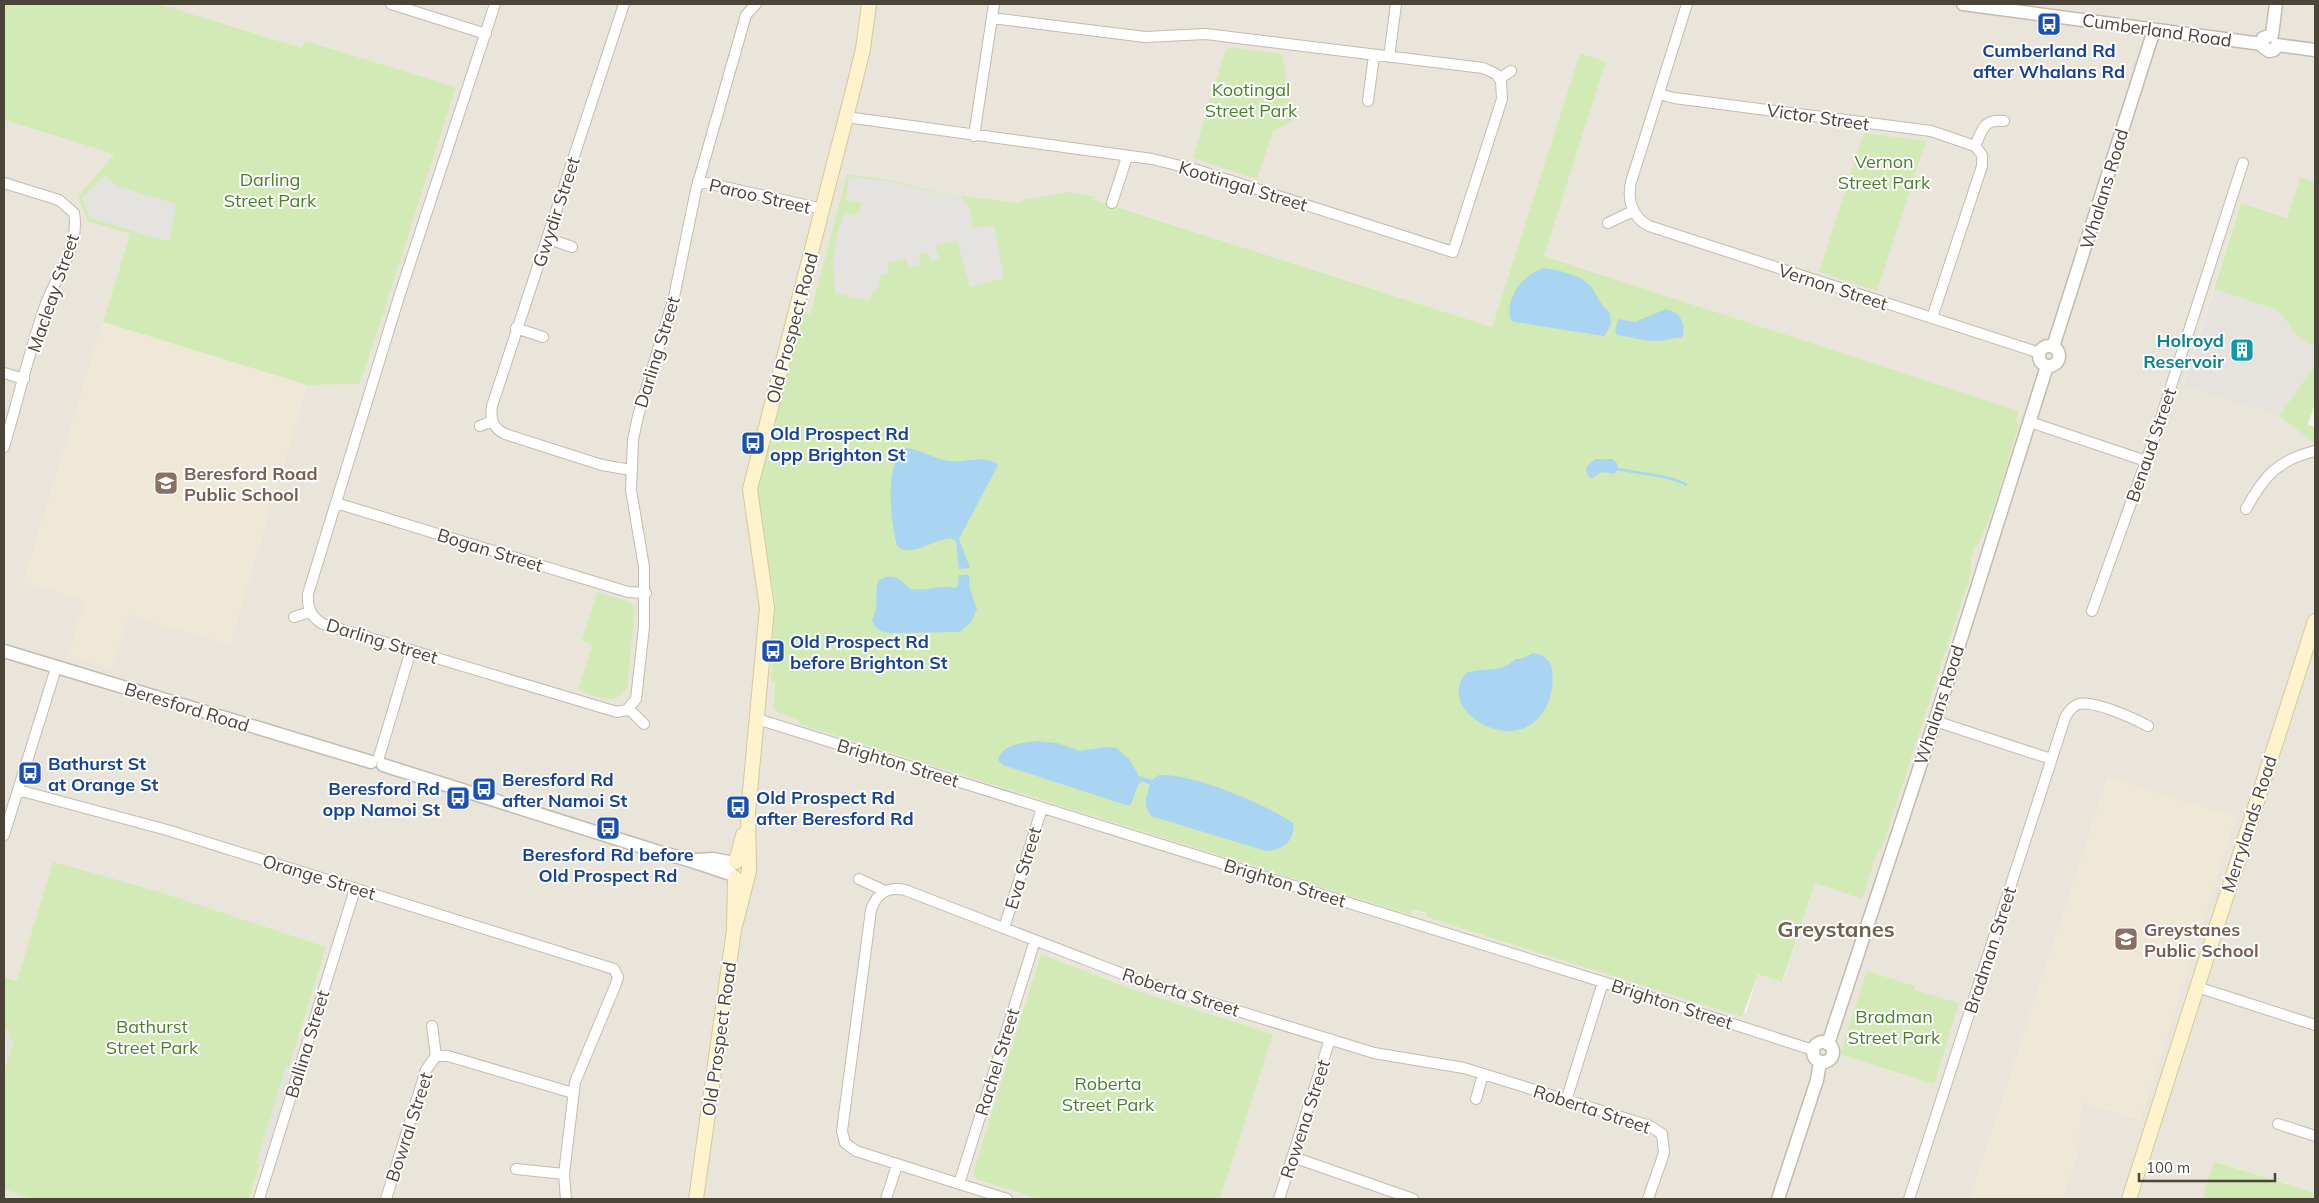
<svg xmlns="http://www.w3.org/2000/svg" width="2319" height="1203" font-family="Mulish,sans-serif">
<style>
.residential{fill:#eae5da;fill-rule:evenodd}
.industrial{fill:#e6e2dd}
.education{fill:#efe8d6}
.green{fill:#d2eab5}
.parking{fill:#e5e3e0}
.water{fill:#a9d4f2}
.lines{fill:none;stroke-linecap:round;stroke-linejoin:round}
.stream{stroke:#a9d4f2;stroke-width:2.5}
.minor-casing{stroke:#c2bbae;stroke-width:12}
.tertiary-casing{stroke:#c2bbae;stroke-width:15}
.secondary-casing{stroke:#d6c79b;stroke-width:16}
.minor{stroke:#fff;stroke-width:10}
.tertiary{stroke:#fff;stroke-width:12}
.secondary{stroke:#fff3cd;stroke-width:14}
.labels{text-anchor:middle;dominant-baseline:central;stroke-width:4;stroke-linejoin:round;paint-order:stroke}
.street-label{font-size:18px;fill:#4b4439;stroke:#fff}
.transit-label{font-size:18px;font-weight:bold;fill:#164399;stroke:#fff;text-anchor:start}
.park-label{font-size:18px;fill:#4a7f2a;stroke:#fff}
.culture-label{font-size:18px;font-weight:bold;fill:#0d838f;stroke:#fff;text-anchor:end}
.education-label{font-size:18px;font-weight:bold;fill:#785e54;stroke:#fff;text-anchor:start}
.district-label{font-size:22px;font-weight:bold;fill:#6e6250;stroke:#fff}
</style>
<rect width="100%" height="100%" fill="#f6f3ec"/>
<path class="residential" d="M159 4H2315V182L2300 178 2287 218 2241 203 2183 384 2279 416 2315 442V1193L2215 1161 2202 1199H2062L2078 1152 2081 1101 2140 1120 2108 777 1970 1199H1220L1272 1034 1132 989 1041 954 976 1179 1039 1199H249L326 947 17 981 4 977V120L114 154 78 196 87 221 130 234 24 581 229 645 307 385 360 383 305 41 302 48ZM1226 47 1282 55 1193 158 1208 111ZM1580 53 1606 62 1544 256 2018 411 1815 883 1783 981 1758 974 1746 1013 776 712 773 705 782 582 847 175 896 181 940 193 1022 203 1074 193 1492 327ZM635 609 611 700 578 690 592 645 582 641Z
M4 1189 24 1195 32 1199H4Z"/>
<path class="industrial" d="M2214 289 2277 310 2298 336 2315 347V364L2279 416 2183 385Z"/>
<path class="education" d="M103 322 307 385 229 645 129 615 111 669 68 655 85 600 24 581Z
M2108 777 2236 817 2141 1120 2082 1101 2078 1152 2062 1199H1970Z"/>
<path class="green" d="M4 4H159L302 48 305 41 456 87 360 384 307 385 103 322 130 234 87 221 78 196 114 154 4 120Z
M1226 47 1282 54 1294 120 1273 131 1257 179 1193 158Z
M1580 53 1606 62 1544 256 2019 411 2015 421 2019 425 1995 503 1979 544 1975 546 1971 558V572L1882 848 1877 852 1862 899 1815 883 1782 982 1758 974 1742 1017 1427 917 1426 913 1412 909 1411 915 799 724V720L776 712 773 706 775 683 771 681 775 601 757 488 805 311 810 316 847 174 896 181 940 193 1020 203 1024 200 1069 192 1095 197V200L1492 327Z
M1864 133 1926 141 1877 291 1819 272Z
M2300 177 2315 182V347L2298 336 2277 310 2214 289 2241 203 2287 218Z
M2315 364V403L2308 425 2315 427V442H2313L2279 416Z
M597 592 631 603 635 609 627 687C617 708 596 696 578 690L592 645 582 641Z
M53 862 153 890 326 947 249 1199H32L4 1189V1073L13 1041 7 1039 9 1032 4 1030V977L17 981Z
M1041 954 1132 989 1273 1034 1220 1199H1039L976 1179 973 1173Z
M1867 971 1914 986V990L1959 1003 1934 1084 1840 1054Z
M2214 1161 2315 1193V1199H2202Z"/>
<path class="parking" d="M105 176 117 186 176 204 170 238 166 241 90 218 82 198Z
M849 176 895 182 940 194 960 196 969 208 973 227 994 226 1004 278 970 287 957 240 935 246 939 259 931 261 928 252 918 255 921 264 908 267 906 258 887 263 889 273 881 275 876 292 872 291 870 301 835 293 833 262 837 235 844 213 853 216 859 212 861 202 846 200Z
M4 1030 9 1032 7 1039 13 1041 4 1073Z
M286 1066 292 1068 263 1166 256 1164Z"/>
<path class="water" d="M1545 268C1560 271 1583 275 1592 288 1598 297 1601 306 1610 313L1611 325 1604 336 1514 322 1510 319C1506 296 1524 273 1545 268Z
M1666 309C1680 312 1687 324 1682 338 1674 337 1669 340 1662 341 1648 342 1631 337 1617 335L1615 331 1618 319 1635 322Z
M906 448C925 450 938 463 960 461 970 460 990 457 998 465L959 539 970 568 959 569 956 541 951 538C936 538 911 559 897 546 891 523 883 463 906 448Z
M1596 459H1612L1617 463 1618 469 1614 474 1602 472 1592 478 1588 476 1586 469 1590 463Z
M959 575H969L970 589 977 609 971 622 960 632 888 633C879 631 874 628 872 619 880 606 874 595 878 581 891 572 900 578 909 588 923 594 939 583 955 588L958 586Z
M1533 653 1542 655 1550 662C1559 690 1545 729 1511 731 1482 733 1442 702 1466 673 1488 666 1496 675 1516 659H1521Z
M1038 741 1057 743 1080 751 1106 747 1117 748 1129 759 1139 776 1152 780 1159 775C1192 773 1266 804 1293 823 1296 840 1282 851 1266 851L1151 816C1143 806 1146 797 1150 785L1142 781C1135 786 1135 798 1130 805H1126L1003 765 998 760C1003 743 1023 743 1038 741Z"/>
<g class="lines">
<path class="stream" d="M1618 469C1635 473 1675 476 1686 485"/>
<g class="minor-casing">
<path id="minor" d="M391 4 486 34
M495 4 398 300 308 594C307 608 311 617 323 624L617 712 627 710 636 699 644 627V567L631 490 633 440 638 416 674 297 696 190 746 15 756 4
M624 4 492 406C490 419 493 428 505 434L602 465 631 470
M1687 4 1631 182C1627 200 1632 217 1649 226L2040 353
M1389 57 1396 4
M1500 78 1511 71
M1659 94 1674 98 1931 131 1975 146 1982 155V166L1932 318
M1368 101 1374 55
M846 117 1152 159 1197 170 1453 252 1502 99 1501 81 1496 74 1483 68 1206 34 1145 37 992 18
M974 136 994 4
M1975 146C1983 129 1983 119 2004 121
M698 181 823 209
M4 183 59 200 74 213C80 246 56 276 45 306 29 352 18 400 4 447
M1112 203 1127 157
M1608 223 1633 211
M547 238 572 247
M516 328 543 337
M4 373 24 379
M2030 422 2146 461
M480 426 492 421
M336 503 628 592 646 593
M2246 509C2264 476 2278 460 2315 451
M2092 611 2154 439 2243 163
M294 617 310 612
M629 709 644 724
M757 719 1603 982 1813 1050
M1935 721 2051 759
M379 757 411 650
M18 790 167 830 614 969 618 977 616 984 575 1082 564 1174 566 1199
M4 835 56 668
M859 879 885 891
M1004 928 1042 808
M2197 987 2315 1025
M432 1026 436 1056
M1476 1099 1483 1074
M1566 1101 1603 982
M2278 1124 2315 1136
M1293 1157 1413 1199
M516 1169 564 1174
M959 1184 1035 940
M259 1199 355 889
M386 1199 426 1070 436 1056H448L573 1093
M886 1199 897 1165
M1007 1199 856 1151 845 1143 842 1131 871 910C876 894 888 886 905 890L1141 981 1374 1053 1464 1068 1650 1126 1662 1134 1664 1153 1648 1199
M1279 1199 1330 1039
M1909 1199 2065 718C2068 712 2072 706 2079 704 2094 700 2135 719 2148 726"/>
</g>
<g class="tertiary-casing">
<path id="tertiary" d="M1963 4 2262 44
M2272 35 2263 38 2262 46 2269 51 2274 50 2277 45
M2272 35 2276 4
M2277 45 2315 50
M2039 356a10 10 0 1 1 20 0a10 10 0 1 1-20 0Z
M2053 347 2154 30
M4 651 371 762
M383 765 662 853C687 858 707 867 731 874
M695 860 713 859 734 863
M1813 1052a10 10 0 1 1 20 0a10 10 0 1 1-20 0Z
M1828 1044 1935 721 2047 366
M1778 1199 1817 1080 1820 1062"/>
</g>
<g class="secondary-casing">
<path id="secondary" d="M736 862 743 835
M734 930 749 871 748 813 767 608 750 489 853 90 863 49 869 4
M696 1199 734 930 735 878
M2129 1199 2315 621"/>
</g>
<use href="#minor" class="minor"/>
<use href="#tertiary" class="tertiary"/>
<use href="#secondary" class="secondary"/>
</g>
<defs>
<g id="bus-square" transform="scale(1.25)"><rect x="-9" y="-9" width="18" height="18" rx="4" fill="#1a4fb4" stroke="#fff"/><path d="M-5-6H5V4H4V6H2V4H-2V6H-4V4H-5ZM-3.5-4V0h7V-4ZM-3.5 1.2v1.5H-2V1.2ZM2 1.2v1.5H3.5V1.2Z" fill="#fff"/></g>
<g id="building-square" transform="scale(1.25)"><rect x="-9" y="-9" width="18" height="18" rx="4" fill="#0f9aa8" stroke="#fff"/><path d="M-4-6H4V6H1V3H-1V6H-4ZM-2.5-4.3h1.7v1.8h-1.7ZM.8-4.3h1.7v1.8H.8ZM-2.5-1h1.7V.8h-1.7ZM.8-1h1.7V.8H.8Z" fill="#fff"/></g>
<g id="school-square" transform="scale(1.25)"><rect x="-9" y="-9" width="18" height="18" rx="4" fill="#8d6e63" stroke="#fff"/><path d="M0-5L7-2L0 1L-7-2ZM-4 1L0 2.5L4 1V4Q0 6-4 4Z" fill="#fff"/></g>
</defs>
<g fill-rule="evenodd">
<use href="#bus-square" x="2049" y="24"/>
<use href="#building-square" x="2242" y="350"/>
<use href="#bus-square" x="753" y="443"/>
<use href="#school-square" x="166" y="483"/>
<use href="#bus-square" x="773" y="651"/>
<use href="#bus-square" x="30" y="773"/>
<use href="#bus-square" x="484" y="789"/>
<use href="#bus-square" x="458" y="798"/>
<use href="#bus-square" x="738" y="807"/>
<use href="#bus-square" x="608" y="828"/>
<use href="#school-square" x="2126" y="939"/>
</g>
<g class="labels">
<g class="street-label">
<text transform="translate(2157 30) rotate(8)">Cumberland Road</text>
<text transform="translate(1818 117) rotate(8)">Victor Street</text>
<text transform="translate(1243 186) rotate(17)">Kootingal Street</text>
<text transform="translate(2104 189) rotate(-73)">Whalans Road</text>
<text transform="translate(760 196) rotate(13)">Paroo Street</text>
<text transform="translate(556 212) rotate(-72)">Gwydir Street</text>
<text transform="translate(1833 287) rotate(18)">Vernon Street</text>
<text transform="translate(53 293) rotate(-71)">Macleay Street</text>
<text transform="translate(792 328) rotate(-75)">Old Prospect Road</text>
<text transform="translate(657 352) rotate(-73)">Darling Street</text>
<text transform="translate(2151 445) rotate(-71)">Benaud Street</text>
<text transform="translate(490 550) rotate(17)">Bogan Street</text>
<text transform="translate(382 641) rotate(17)">Darling Street</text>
<text transform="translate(1939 705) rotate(-72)">Whalans Road</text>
<text transform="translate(187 707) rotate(17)">Beresford Road</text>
<text transform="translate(898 763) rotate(17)">Brighton Street</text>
<text transform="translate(2249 824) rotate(-72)">Merrylands Road</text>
<text transform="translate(1023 868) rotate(-73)">Eva Street</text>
<text transform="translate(319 877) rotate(17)">Orange Street</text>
<text transform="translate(1285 883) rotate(17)">Brighton Street</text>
<text transform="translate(1990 950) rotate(-72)">Bradman Street</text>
<text transform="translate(1181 992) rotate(18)">Roberta Street</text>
<text transform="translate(1672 1004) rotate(18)">Brighton Street</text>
<text transform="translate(719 1039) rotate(-82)">Old Prospect Road</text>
<text transform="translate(307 1044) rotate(-73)">Ballina Street</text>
<text transform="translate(997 1062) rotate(-73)">Rachel Street</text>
<text transform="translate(1592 1109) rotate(18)">Roberta Street</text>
<text transform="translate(1305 1119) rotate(-72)">Rowena Street</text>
<text transform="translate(409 1127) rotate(-72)">Bowral Street</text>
</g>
<g class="transit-label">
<text x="2049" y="50" text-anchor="middle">Cumberland Rd<tspan x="2049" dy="21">after Whalans Rd</tspan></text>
<text x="770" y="433">Old Prospect Rd<tspan x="770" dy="21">opp Brighton St</tspan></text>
<text x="790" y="641">Old Prospect Rd<tspan x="790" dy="21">before Brighton St</tspan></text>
<text x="48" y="763">Bathurst St<tspan x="48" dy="21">at Orange St</tspan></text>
<text x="502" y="779">Beresford Rd<tspan x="502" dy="21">after Namoi St</tspan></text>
<text x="440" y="788" text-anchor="end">Beresford Rd<tspan x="440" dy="21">opp Namoi St</tspan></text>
<text x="756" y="797">Old Prospect Rd<tspan x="756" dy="21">after Beresford Rd</tspan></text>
<text x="608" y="854" text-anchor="middle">Beresford Rd before<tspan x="608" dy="21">Old Prospect Rd</tspan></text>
</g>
<g class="park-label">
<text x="1251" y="89">Kootingal<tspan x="1251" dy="21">Street Park</tspan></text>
<text x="1884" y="161">Vernon<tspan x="1884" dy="21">Street Park</tspan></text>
<text x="270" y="179">Darling<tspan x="270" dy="21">Street Park</tspan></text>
<text x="1894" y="1016">Bradman<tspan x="1894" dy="21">Street Park</tspan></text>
<text x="152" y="1026">Bathurst<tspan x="152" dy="21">Street Park</tspan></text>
<text x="1108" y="1083">Roberta<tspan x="1108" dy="21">Street Park</tspan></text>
</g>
<g class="culture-label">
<text x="2224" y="340">Holroyd<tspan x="2224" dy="21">Reservoir</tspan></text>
</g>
<g class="education-label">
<text x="184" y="473">Beresford Road<tspan x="184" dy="21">Public School</tspan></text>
<text x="2144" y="929">Greystanes<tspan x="2144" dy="21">Public School</tspan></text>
</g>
<g class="district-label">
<text x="1836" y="929">Greystanes</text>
</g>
</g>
<rect width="2319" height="1203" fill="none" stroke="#4b4439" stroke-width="10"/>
<path d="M2139 1173v8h136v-8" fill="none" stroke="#4b4439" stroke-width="2.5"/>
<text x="2146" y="1173" font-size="15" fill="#4b4439" stroke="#ffffff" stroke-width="4" paint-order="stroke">100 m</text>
</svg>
